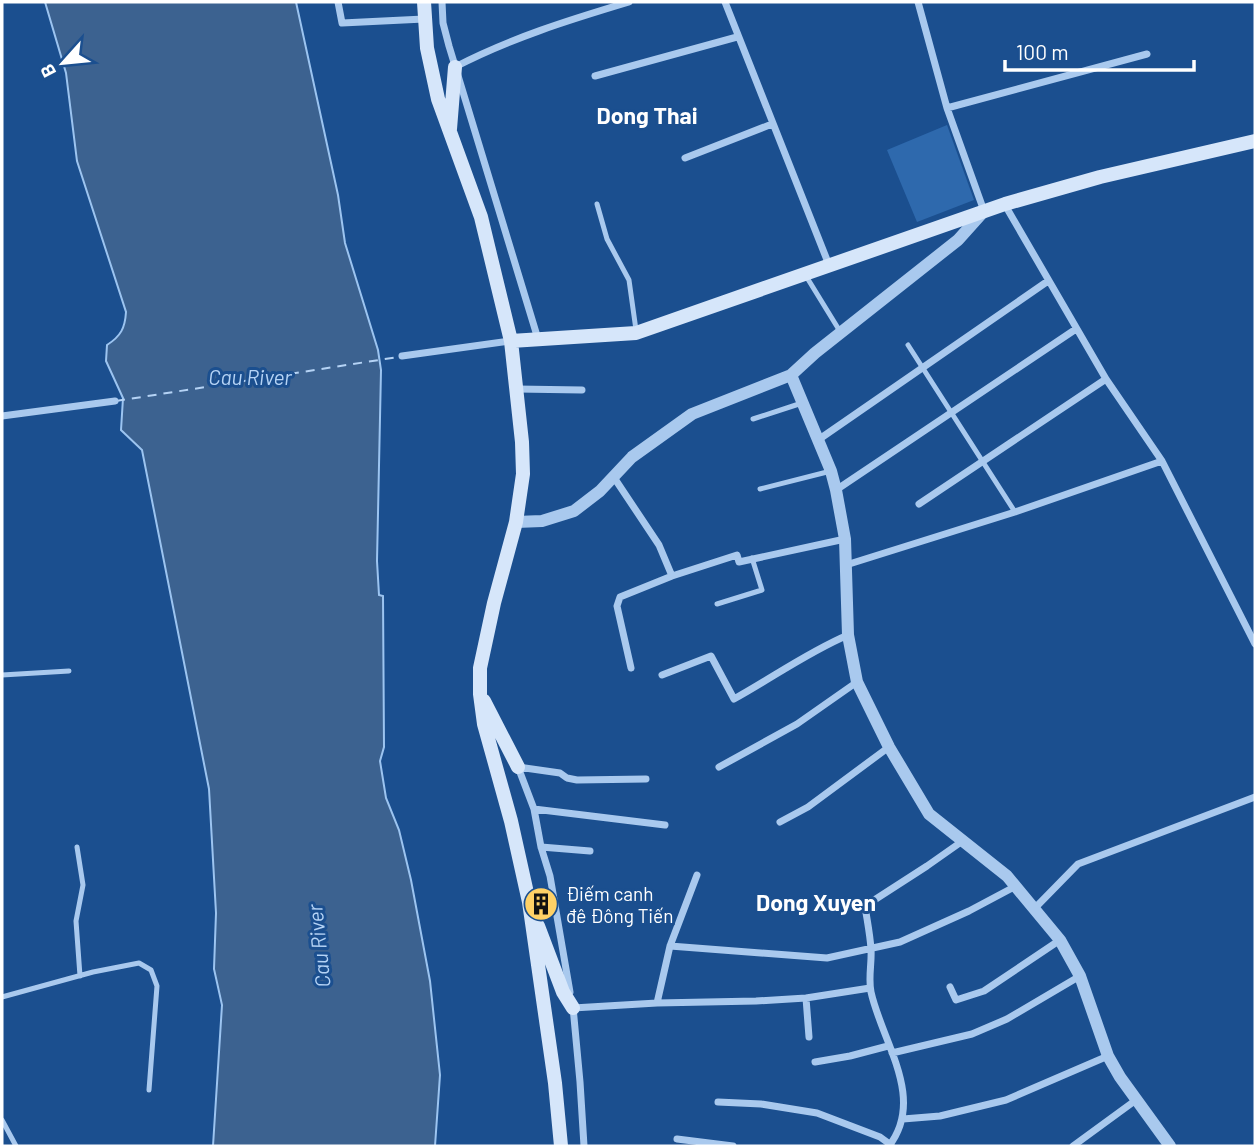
<svg xmlns="http://www.w3.org/2000/svg" width="1257" height="1148" font-family="Barlow,sans-serif">
<style>
.green{fill:#2e69ad}
.water{fill:#3c6290;stroke:#9cc4f0;stroke-width:2}
.lines{fill:none;stroke-linecap:round;stroke-linejoin:round}
.ferry{stroke:#b5d3f5;stroke-width:2;stroke-dasharray:9 7;stroke-linecap:butt}
.building{fill:#4478b7}
.service{stroke:#a9c9ee;stroke-width:5}
.minor{stroke:#a9c9ee;stroke-width:7}
.tertiary{stroke:#a9c9ee;stroke-width:12}
.secondary{stroke:#d6e6fa;stroke-width:14}
.labels{text-anchor:middle;dominant-baseline:central;stroke-width:6;stroke-linejoin:round;paint-order:stroke}
.poi-label{font-size:19px;fill:#fff;stroke:#1b4f8f;text-anchor:start}
.water-label{font-size:21px;font-style:italic;fill:#b5d3f5;stroke:#1b4f8f}
.quarter-label{font-size:23px;font-weight:bold;fill:#fff;stroke:#1b4f8f}
</style>
<rect width="100%" height="100%" fill="#1b4f8f"/>
<path class="green" d="M947 125 974 200 917 222 887 150Z"/>
<path class="water" d="M45 2H296L338 195 345 243 378 350 381 370 377 561 379 595 383 596 384 747 380 761 386 798 399 830 411 880 430 981 440 1075 435 1146H213L222 1005 214 969 216 913 209 789 142 450 121 430 123 398 106 361 107 345C121 336 125 328 126 312L77 161 66 73Z"/>
<g class="lines">
<path class="ferry" d="M116 401 398 357"/>
</g>
<path class="building" d="M545 896 548 910 540 911 538 897Z"/>
<g class="lines">
<path class="service" d="M597 204 607 239 629 280 636 330
M806 276 841 333
M908 345 1015 512
M753 419 802 403
M760 489 831 471
M717 604 762 590 752 558
M2 675 69 671
M77 847 83 885 76 921 80 976
M2 997 93 972 139 963 151 970 157 986 149 1090
M2 1120 16 1146"/>
<path class="minor" d="M338 2 342 23 424 19
M442 2 443 23 449 46 538 339
M725 2 829 265
M918 2 947 108 984 211
M455 67C511 38 569 20 629 2
M595 76 737 37
M947 108 1147 54
M685 158 772 124
M1005 205 1106 379 1162 461 1255 644
M402 356 510 341
M517 389 582 390
M2 416 115 401
M818 440 1048 281
M613 476 659 545 672 576
M836 490 1076 329
M919 504 1106 379
M846 565 1015 512 1162 461
M631 668 617 606 620 597 672 576 737 555 739 562 845 539
M662 675 711 656 734 699C772 678 808 652 848 635
M719 767 797 724 857 682
M534 809 665 825
M780 822 808 807 889 747
M541 847 590 851
M1035 908 1078 864 1255 797
M670 946 827 958 900 942 969 911 1016 886
M950 987 956 1000 984 991 1060 940
M570 992 550 876 541 847 534 809 518 767 560 773 567 778 577 780 646 779
M806 998 809 1037
M657 1003 670 946 697 875
M573 1007 580 1082 584 1146
M573 1008 657 1003 756 1001 806 998 870 988
M892 1053 972 1034 1007 1019 1080 976
M815 1062 850 1056 888 1046
M718 1102 761 1104 817 1113 880 1137 891 1145
M903 1119 940 1116 1006 1100 1108 1056
M677 1139 733 1146
M889 1146C926 1098 882 1042 871 992 868 978 872 963 871 949 870 934 867 920 865 906L927 866 964 840
M1073 1146 1136 1100"/>
<path class="tertiary" d="M791 375 831 471 836 490 845 539 848 635 857 682 889 747 929 814 1007 876 1060 940 1080 976 1108 1056 1120 1077 1170 1146
M516 522 542 521 574 511 600 491 632 457 692 414 791 375 815 353 958 240 984 211"/>
<path class="secondary" d="M424 2 427 48 438 99 481 217 511 341 522 442 523 474 516 522 494 603 480 668V694L484 724 511 821 529 902 555 1083 561 1146
M450 129 455 67
M511 341 636 333 1005 204 1100 177 1255 141
M484 701 518 767
M538 926 563 992 573 1008"/>
</g>
<defs>
<g id="building-disc" transform="scale(1.75)"><circle r="9.5" fill="#ffd166" stroke="#1b4f8f"/><path d="M-4-6H4V6H1V3H-1V6H-4ZM-2.5-4.3h1.7v1.8h-1.7ZM.8-4.3h1.7v1.8H.8ZM-2.5-1h1.7V.8h-1.7ZM.8-1h1.7V.8H.8Z" fill="#111"/></g>
</defs>
<g fill-rule="evenodd">
<use href="#building-disc" x="541" y="904"/>
</g>
<g class="labels">
<g class="poi-label">
<text x="566" y="893">Điếm canh<tspan x="566" dy="22">đê Đông Tiến</tspan></text>
</g>
<g class="water-label">
<text x="250" y="376">Cau River</text>
<text transform="translate(318 946) rotate(-96)">Cau River</text>
</g>
<g class="quarter-label">
<text x="647" y="115">Dong Thai</text>
<text x="816" y="902">Dong Xuyen</text>
</g>
</g>
<rect width="1257" height="1148" fill="none" stroke="#ffffff" stroke-width="7"/>
<g transform="translate(63 63) rotate(243)" stroke="#1b4f8f" stroke-width="5" paint-order="stroke">
<path d="M0-5L12 26L0 18L-12 26Z" fill="#ffffff"/>
<text y="-10" font-size="19" font-weight="bold" text-anchor="middle" fill="#ffffff">B</text>
</g>
<path d="M1005 60v10h189v-10" fill="none" stroke="#ffffff" stroke-width="3.5"/>
<text x="1016" y="60" font-size="21" fill="#ffffff" stroke="#1b4f8f" stroke-width="5" paint-order="stroke">100 m</text>
</svg>
